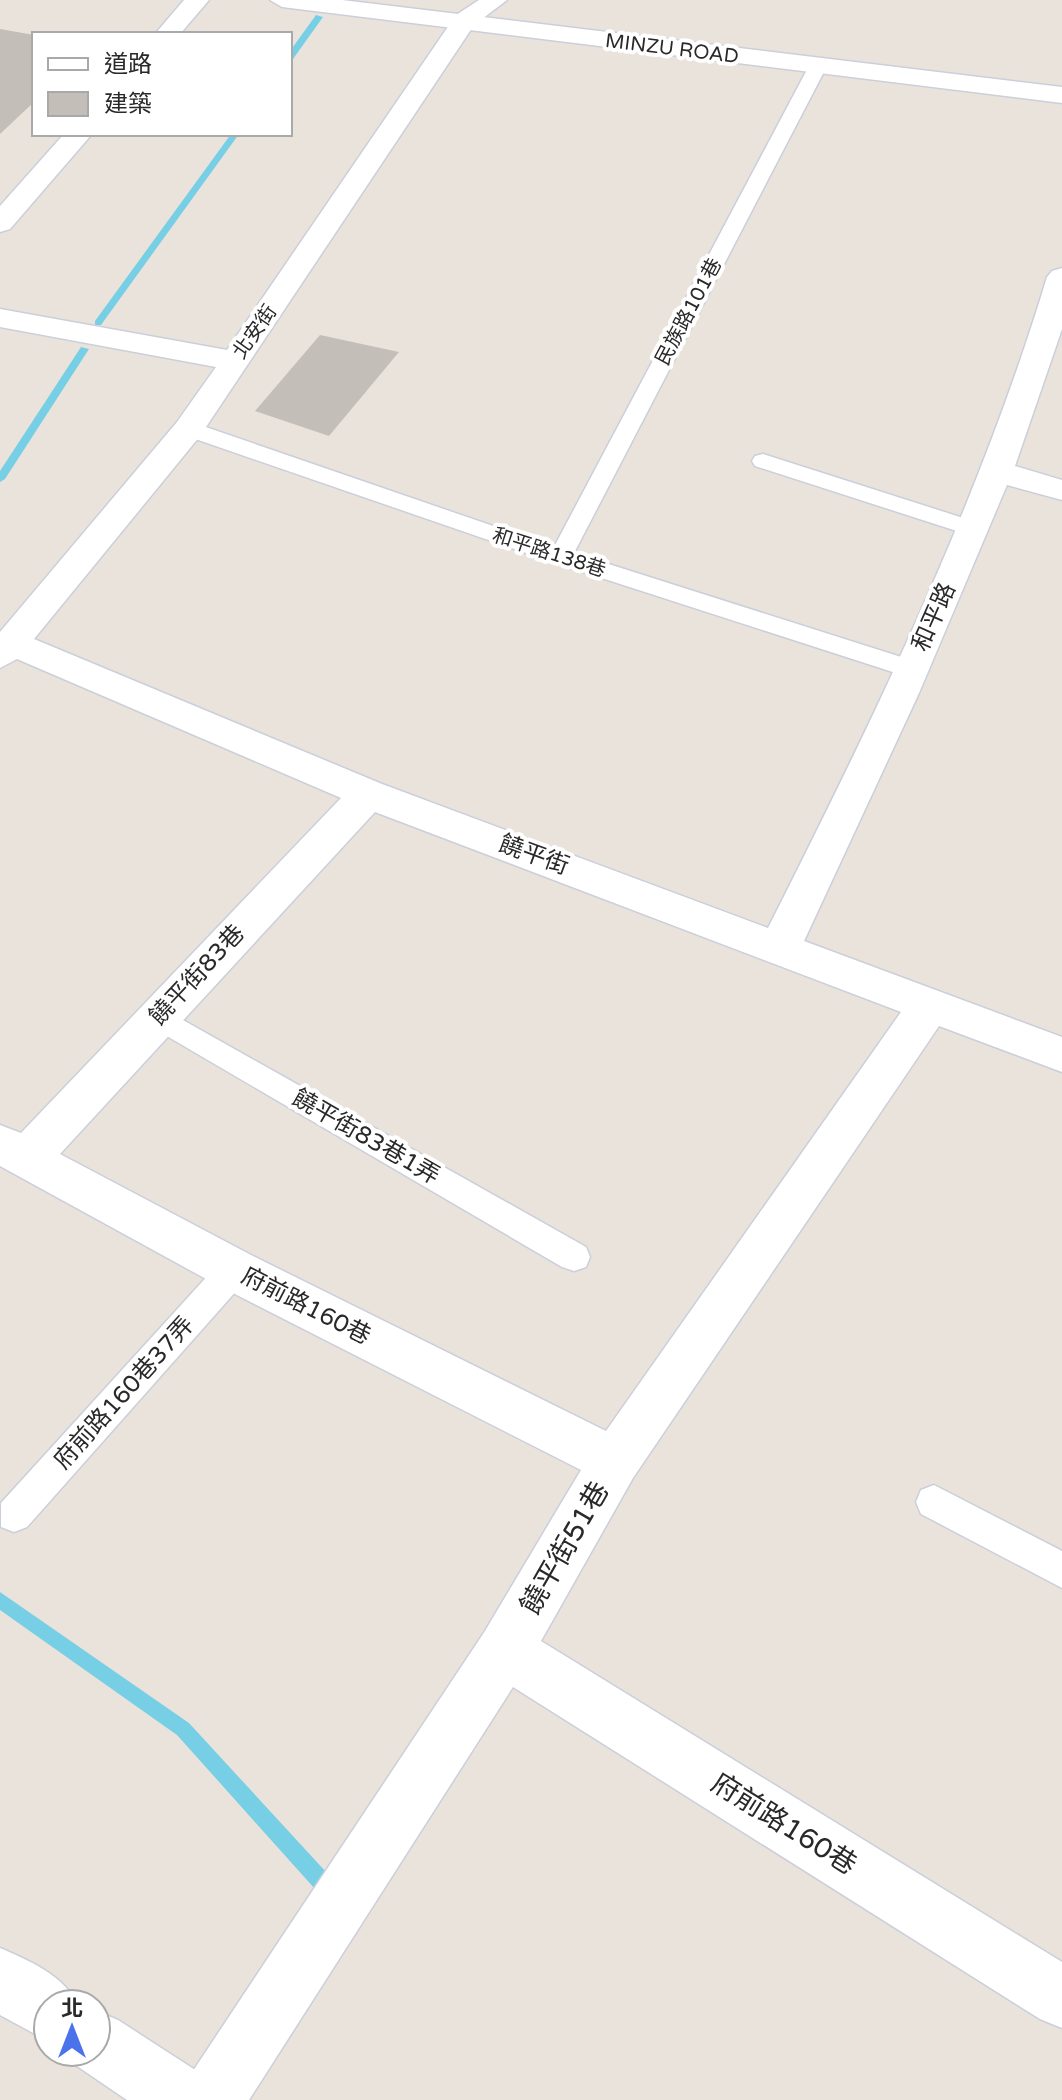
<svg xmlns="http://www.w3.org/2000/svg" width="1062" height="2100" font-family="'Varela Round','Noto Sans TC',sans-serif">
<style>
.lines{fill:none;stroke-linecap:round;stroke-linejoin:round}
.stream{fill:#77cfe5;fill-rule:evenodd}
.building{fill:#c3beb8}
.service-casing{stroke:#cbcfda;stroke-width:3}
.minor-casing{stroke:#cbcfda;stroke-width:3}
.tertiary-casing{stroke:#cbcfda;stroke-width:3}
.service{fill:#fff;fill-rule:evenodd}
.minor{fill:#fff;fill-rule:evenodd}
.tertiary{fill:#fff;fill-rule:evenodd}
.labels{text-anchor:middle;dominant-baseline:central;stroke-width:8;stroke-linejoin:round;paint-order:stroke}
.far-street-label{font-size:20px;fill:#292929;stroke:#fff}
.street-label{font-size:24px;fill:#292929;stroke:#fff}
.near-street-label{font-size:28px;fill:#292929;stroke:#fff}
</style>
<rect width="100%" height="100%" fill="#eae3dc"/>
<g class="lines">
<path class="stream" d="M316 15 323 17 293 59H290V51Z
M231 134H239L101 325H95V321Z
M81 347 89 349 5 479 0 482V471Z
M0 1592 189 1723 338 1885 341 1892 338 1899 331 1902 324 1899 177 1735 0 1610Z"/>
</g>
<path class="building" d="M0 29 34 35V102L0 134Z
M320 335 399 352 329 436 255 411Z"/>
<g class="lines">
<g class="service-casing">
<path id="service" d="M818 61 827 66 574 553 920 663 924 669 920 675H902L552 562 181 434 178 429 181 424H197L554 547 809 66Z
M763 454 982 524 986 529 974 536 966 534 755 466 752 461 755 456Z
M158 1006 586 1247 590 1257 586 1267 574 1271 562 1267 148 1025 143 1017 148 1009Z
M234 1256 246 1260 250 1270 246 1280 27 1527 14 1532 1 1527V1503L222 1260Z
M934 1485 1062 1551V1588L921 1514 916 1502 921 1490Z"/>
</g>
<g class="minor-casing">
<path id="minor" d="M184 0H209L180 34H155Z
M479 0H507L474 25 200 436 34 639 382 784 768 928C874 718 979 503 1047 277L1052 271 1062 268V329L1015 466 1062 480V500L1007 485 919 693 804 941 1062 1037V1072L939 1026 633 1478 541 1641 1062 1962V2028L1040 2019 513 1687 249 2100H180L189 2077 485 1631 581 1470 217 1285 0 1166V1125L21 1133 341 798 17 659 0 668V632L177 422 216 367 0 327V309L227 350 456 15ZM375 812 901 1012 606 1431 251 1255 60 1154Z
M64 134H92L10 229 0 232V206Z"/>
</g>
<g class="tertiary-casing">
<path id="tertiary" d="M270 0H342L1062 87V103L282 7Z
M0 1948C28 1960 65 1976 77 2004H48V2041L0 2015Z
M96 2011 118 2020 206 2077 215 2100H127L74 2064 69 2052H96Z"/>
</g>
<use href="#service" class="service"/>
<use href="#minor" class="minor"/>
<use href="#tertiary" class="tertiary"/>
</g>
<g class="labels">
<g class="far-street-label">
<text transform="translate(672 49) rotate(7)">MINZU ROAD</text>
<text transform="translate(689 312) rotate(-62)">民族路101巷</text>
<text transform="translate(255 332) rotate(-55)">北安街</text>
<text transform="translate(549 553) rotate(18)">和平路138巷</text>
</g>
<g class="street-label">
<text transform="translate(934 617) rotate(-66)">和平路</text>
<text transform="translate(534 855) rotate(20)">饒平街</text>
<text transform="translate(197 975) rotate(-47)">饒平街83巷</text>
<text transform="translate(366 1137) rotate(30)">饒平街83巷1弄</text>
<text transform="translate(306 1306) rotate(27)">府前路160巷</text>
<text transform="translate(124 1393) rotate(-48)">府前路160巷37弄</text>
</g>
<g class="near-street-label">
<text transform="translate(565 1548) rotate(-60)">饒平街51巷</text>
<text transform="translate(784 1824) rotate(32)">府前路160巷</text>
</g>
</g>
<rect x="32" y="32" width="260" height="104" fill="#ffffff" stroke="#a9a9a9" stroke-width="2"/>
<rect x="48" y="58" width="40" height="12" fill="#ffffff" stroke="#a9a9a9" stroke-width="2"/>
<text x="104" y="72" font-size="24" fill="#292929">道路</text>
<rect x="48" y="92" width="40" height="24" fill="#c3beb8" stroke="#a9a9a9" stroke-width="2"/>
<text x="104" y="112" font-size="24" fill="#292929">建築</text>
<g transform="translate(72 2028)"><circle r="38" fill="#ffffff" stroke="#a9a9a9" stroke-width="2"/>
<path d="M0-6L14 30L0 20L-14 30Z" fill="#4972eb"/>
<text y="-12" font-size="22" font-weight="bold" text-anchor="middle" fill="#292929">北</text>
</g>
</svg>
